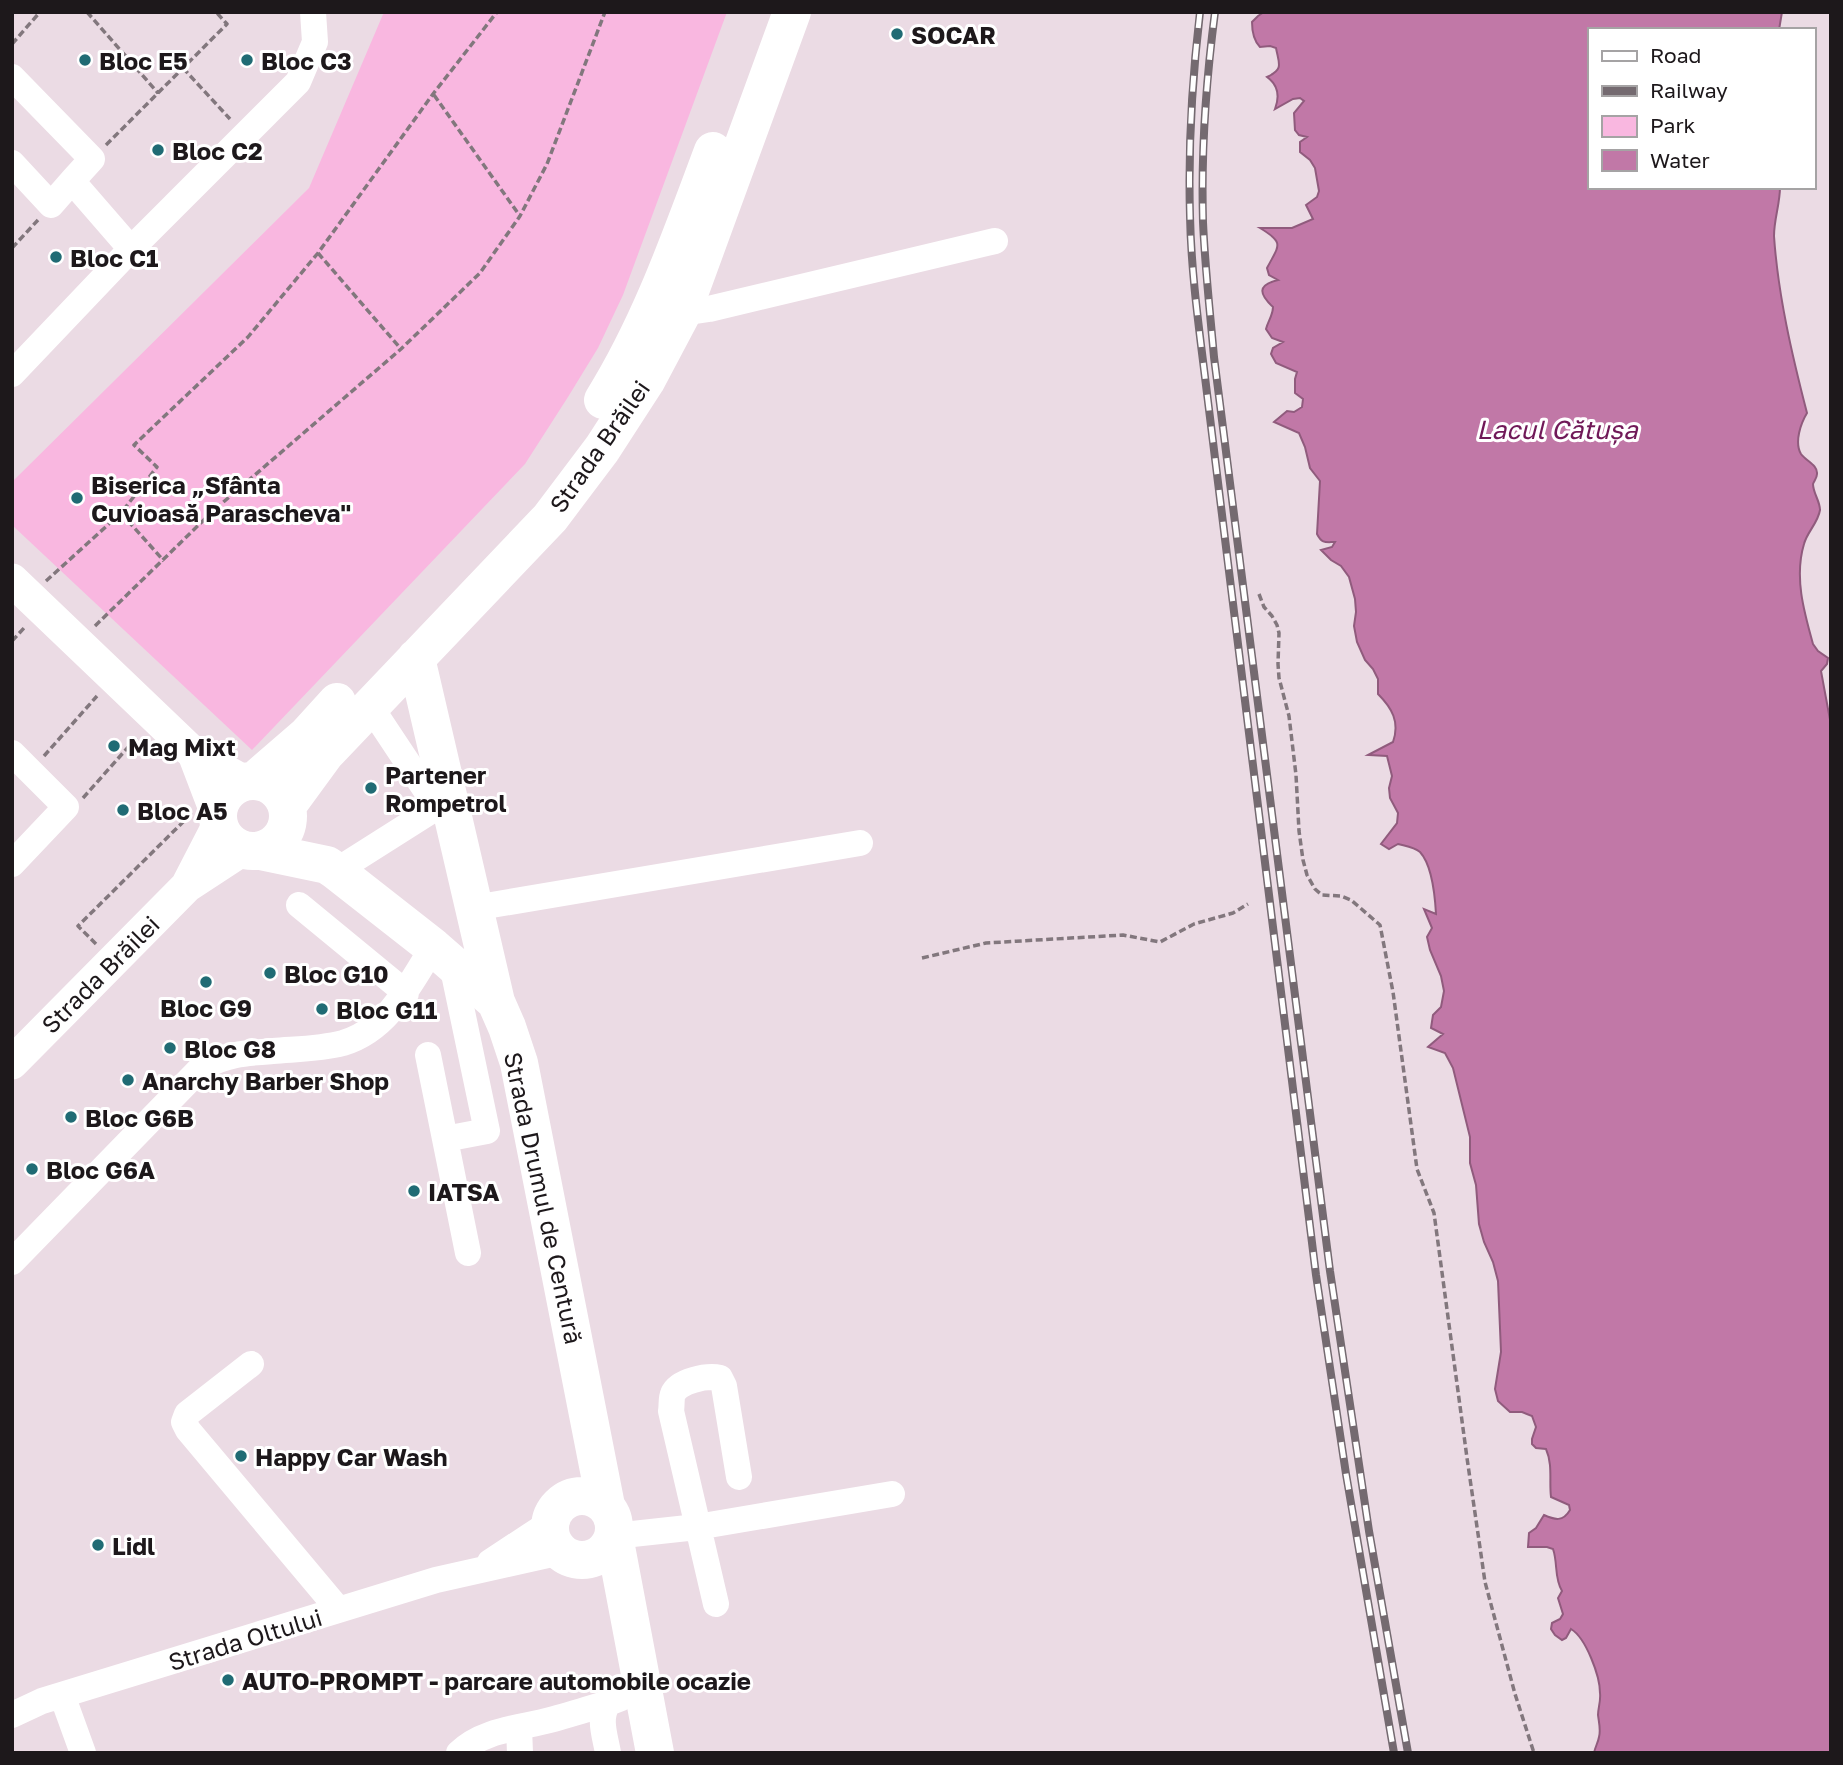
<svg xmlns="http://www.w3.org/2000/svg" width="1843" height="1765" font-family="'Golos Text',sans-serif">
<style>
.green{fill:#f9b7e0}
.water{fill:#c178a7;stroke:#905b7d;stroke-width:2}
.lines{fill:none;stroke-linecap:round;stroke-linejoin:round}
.path{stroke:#82777d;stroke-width:3.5;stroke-dasharray:7 3.5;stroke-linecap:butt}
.minor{stroke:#fff;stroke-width:26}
.major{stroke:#fff;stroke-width:33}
.highway{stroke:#fff;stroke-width:38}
.rail-casing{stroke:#746a70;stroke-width:8}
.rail{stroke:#fff;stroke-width:5;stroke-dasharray:16;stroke-linecap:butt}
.poi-dot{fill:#206b74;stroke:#fff;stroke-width:2.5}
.labels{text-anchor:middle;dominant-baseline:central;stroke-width:6;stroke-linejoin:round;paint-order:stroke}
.poi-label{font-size:24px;font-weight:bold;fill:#1d181b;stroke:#fff;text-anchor:start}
.street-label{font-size:24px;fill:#1d181b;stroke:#fff}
.water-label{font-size:26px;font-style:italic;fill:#701958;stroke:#fff}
</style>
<rect width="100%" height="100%" fill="#ebdbe4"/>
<path class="green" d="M384 12H727L623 295 598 348 568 397 525 464 252 750 12 525V482L309 188Z"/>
<path class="water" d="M1264 12H1782L1779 30H1589V187H1780C1780 204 1774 219 1774 236 1778 295 1792 355 1807 413 1801 423 1794 442 1801 454 1806 461 1818 465 1817 474 1817 478 1814 481 1813 484 1813 493 1820 501 1820 510 1818 523 1807 532 1804 544 1794 577 1804 612 1813 644L1818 651 1828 658 1827 664 1821 671 1831 725V1753H1594C1595 1747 1598 1743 1599 1737 1601 1730 1599 1723 1598 1715 1598 1708 1601 1701 1600 1693 1600 1676 1586 1638 1571 1629L1566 1638 1562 1640 1555 1635 1551 1629 1552 1623 1560 1619 1563 1614 1558 1598 1562 1591C1554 1578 1558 1563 1553 1549L1547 1547H1528L1529 1533 1536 1528 1544 1515C1555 1520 1563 1522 1570 1510L1569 1505 1551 1497C1549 1481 1553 1465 1546 1449L1536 1448 1532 1444V1439L1536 1427 1532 1416 1522 1412H1510L1498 1401 1495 1389 1501 1352 1498 1281 1493 1262 1484 1242 1479 1224 1476 1185 1470 1163V1137L1453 1068 1445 1053 1428 1047 1443 1034 1431 1028 1433 1015 1441 1007 1444 991 1441 976 1430 950 1427 937 1432 928 1424 909 1436 914C1435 896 1432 865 1420 852 1414 847 1405 846 1398 844L1389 849 1381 844 1397 823 1398 813 1390 798 1389 788 1392 776 1387 756 1368 755 1393 742C1400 722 1392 708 1378 694V679L1373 669 1365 660 1357 642 1354 626 1356 612 1355 599 1349 577 1341 566 1331 560 1321 550 1332 547 1335 542C1326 542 1322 544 1317 534L1320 481 1310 468 1305 447 1299 433 1274 422 1287 411 1294 412 1302 407 1303 399 1295 393V379L1297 372 1276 363 1271 354 1273 348 1283 342 1272 338 1266 329C1268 321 1273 315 1273 307 1259 294 1257 285 1278 280L1269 275 1267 268C1279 245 1285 243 1260 228H1292L1313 219 1306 205 1317 197 1319 191 1315 168 1310 160 1300 152V142L1307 137 1299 135 1295 130 1294 113 1304 101 1300 98 1293 99 1275 109C1280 96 1278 85 1267 77 1284 69 1279 64 1276 48L1270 46 1260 47C1254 41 1252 31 1252 22L1258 16Z"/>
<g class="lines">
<path class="path" d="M87 12 158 93
M12 44 40 12
M183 68 230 119
M434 95 520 216
M106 145 227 24 216 12
M12 248 38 220
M318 253 401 349
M121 513 164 561
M46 581 121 513 157 467 134 445 248 337 318 253 433 94 497 12
M1259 594 1264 607 1272 616 1277 625 1279 633 1278 664 1279 678 1289 716 1296 775 1299 831 1303 860 1307 875 1315 889 1322 895 1341 896 1351 900 1380 925 1393 992 1417 1169 1434 1213 1467 1458 1485 1582 1515 1694 1534 1753
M95 626 213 511 401 349 480 273 520 216 547 164 605 12
M12 641 25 627
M44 756 97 696
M83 798 138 736
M96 944 78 926 187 818 191 813
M922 958 986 943 1123 935 1160 942 1194 924 1233 913 1248 904"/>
<path class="minor" d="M12 77 92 159 72 181 131 249
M12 163 51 205 72 181
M682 313 709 309 995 241
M12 374 131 249 298 82 315 42 313 12
M12 753 66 807 12 864
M336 871 437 807 370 706
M299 905 406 993
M474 908 860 843
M428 1055 445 1139 487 1131 452 964
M445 1139 468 1253
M12 1262 201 1068C226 1054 245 1053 273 1051 296 1049 320 1049 343 1043 388 1030 410 984 433 947
M251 1364 187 1414 184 1422 188 1430 339 1610
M614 1536 697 1527 892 1494
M490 1562 551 1522
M716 1604 671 1411C672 1406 671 1398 673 1394 678 1381 707 1375 720 1378L724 1386 739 1477
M62 1695 83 1753
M12 1715 42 1701 436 1580 561 1552
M519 1728 520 1753
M459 1753C482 1730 520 1728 550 1720 569 1715 588 1709 608 1703
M608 1753C605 1735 598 1719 608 1703L621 1698"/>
<path class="major" d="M12 580 194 754 245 782
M194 754 218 817
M188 884 219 824
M12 1063 187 886 242 850"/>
<path class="highway" d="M603 400C651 323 681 236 713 151
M416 658 496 1002
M218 816a35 35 0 1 1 70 0a35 35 0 1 1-70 0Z
M254 781 307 735 337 702
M287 806 325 754 550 518 602 449 646 381 682 313 792 12
M260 851 327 865 336 871 433 947 496 1002 507 1027 519 1063 606 1506
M550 1528a32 32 0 1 1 64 0a32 32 0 1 1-64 0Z
M614 1536 655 1753"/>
<g class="rail-casing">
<path id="rail" d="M1200 12C1192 80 1188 148 1190 216 1191 265 1197 313 1203 361L1316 1275 1346 1474 1394 1753
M1215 12C1206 81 1201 153 1203 222 1205 267 1210 312 1214 357L1330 1271 1369 1531 1408 1753"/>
</g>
<use href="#rail" class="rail"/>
</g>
<g class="poi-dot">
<circle cx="897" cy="34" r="7"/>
<circle cx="85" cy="60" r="7"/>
<circle cx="247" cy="60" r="7"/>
<circle cx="158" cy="150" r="7"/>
<circle cx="56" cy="257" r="7"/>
<circle cx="77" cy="498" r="7"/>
<circle cx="114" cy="746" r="7"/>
<circle cx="371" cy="788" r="7"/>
<circle cx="123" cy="810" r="7"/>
<circle cx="270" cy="973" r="7"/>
<circle cx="206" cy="982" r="7"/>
<circle cx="322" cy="1009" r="7"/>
<circle cx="170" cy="1048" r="7"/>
<circle cx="128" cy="1080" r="7"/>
<circle cx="71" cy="1117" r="7"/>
<circle cx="32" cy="1169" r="7"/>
<circle cx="414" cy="1191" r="7"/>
<circle cx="241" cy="1456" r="7"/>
<circle cx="98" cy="1545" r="7"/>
<circle cx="228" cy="1680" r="7"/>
</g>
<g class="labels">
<g class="poi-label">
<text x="911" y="34">SOCAR</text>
<text x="99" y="60">Bloc E5</text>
<text x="261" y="60">Bloc C3</text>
<text x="172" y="150">Bloc C2</text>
<text x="70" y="257">Bloc C1</text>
<text x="91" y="484">Biserica „Sfânta<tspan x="91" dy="28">Cuvioasă Parascheva"</tspan></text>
<text x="128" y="746">Mag Mixt</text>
<text x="385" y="774">Partener<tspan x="385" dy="28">Rompetrol</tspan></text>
<text x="137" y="810">Bloc A5</text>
<text x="284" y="973">Bloc G10</text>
<text x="206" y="1007" text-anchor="middle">Bloc G9</text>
<text x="336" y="1009">Bloc G11</text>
<text x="184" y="1048">Bloc G8</text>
<text x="142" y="1080">Anarchy Barber Shop</text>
<text x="85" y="1117">Bloc G6B</text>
<text x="46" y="1169">Bloc G6A</text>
<text x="428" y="1191">IATSA</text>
<text x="255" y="1456">Happy Car Wash</text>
<text x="112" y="1545">Lidl</text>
<text x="242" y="1680">AUTO-PROMPT - parcare automobile ocazie</text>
</g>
<g class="street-label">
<text transform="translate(599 446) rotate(-55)">Strada Brăilei</text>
<text transform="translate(100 974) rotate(-45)">Strada Brăilei</text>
<text transform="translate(544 1198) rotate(78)">Strada Drumul de Centură</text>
<text transform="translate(245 1639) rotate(-17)">Strada Oltului</text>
</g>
<g class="water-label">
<text x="1557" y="429">Lacul Cătușa</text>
</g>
</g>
<rect width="1843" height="1765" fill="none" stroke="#1d181b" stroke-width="28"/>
<rect x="1588" y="28" width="228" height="161" fill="#ffffff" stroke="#a5a3a4" stroke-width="2"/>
<rect x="1602" y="51" width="35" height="10" fill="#ffffff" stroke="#a5a3a4" stroke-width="2"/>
<text x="1650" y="63" font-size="21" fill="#1d181b">Road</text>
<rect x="1602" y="86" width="35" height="10" fill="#746a70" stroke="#a5a3a4" stroke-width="2"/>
<text x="1650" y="98" font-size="21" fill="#1d181b">Railway</text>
<rect x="1602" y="116" width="35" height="21" fill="#f9b7e0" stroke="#a5a3a4" stroke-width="2"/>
<text x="1650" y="133" font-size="21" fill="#1d181b">Park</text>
<rect x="1602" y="150" width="35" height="21" fill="#c178a7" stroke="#a5a3a4" stroke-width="2"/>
<text x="1650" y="168" font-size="21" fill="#1d181b">Water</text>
</svg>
